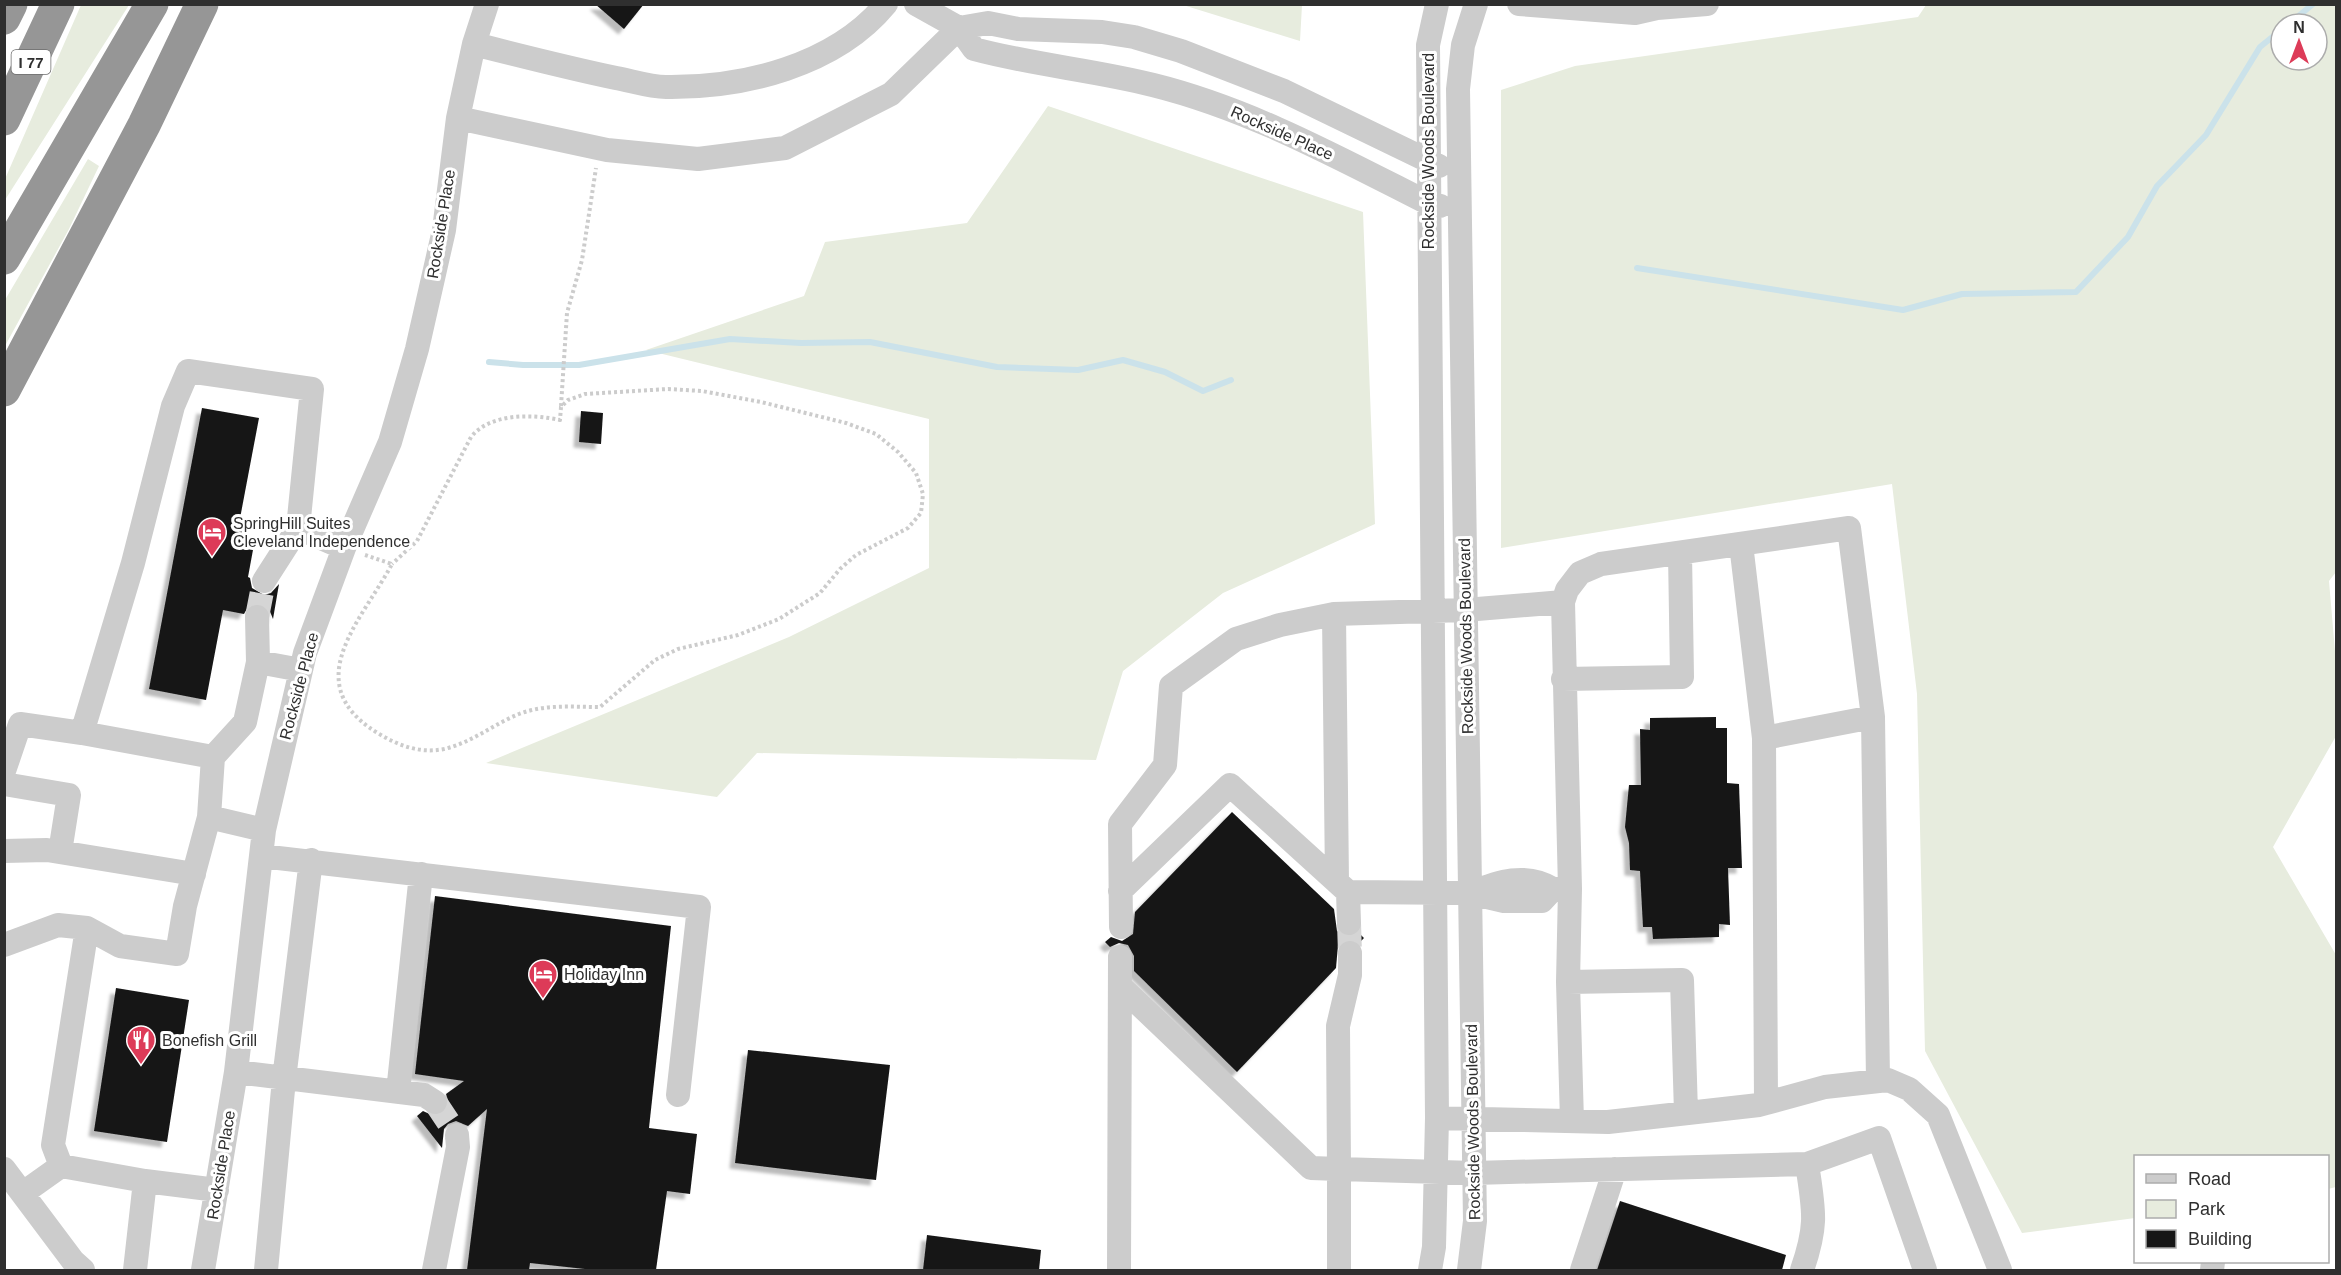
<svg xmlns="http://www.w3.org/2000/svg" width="2341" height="1275" font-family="Arial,sans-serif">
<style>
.green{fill:#e7ecde;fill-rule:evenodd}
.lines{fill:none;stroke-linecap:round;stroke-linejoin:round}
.stream{stroke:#cbe2ea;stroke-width:6}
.building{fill:#161616;filter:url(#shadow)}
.minor-tunnel{stroke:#d5d5d5;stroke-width:24;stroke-dasharray:24 12;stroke-linecap:butt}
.path{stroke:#ccc;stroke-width:4;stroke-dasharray:3 3;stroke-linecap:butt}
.minor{stroke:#ccc;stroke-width:24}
.highway{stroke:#969696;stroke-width:33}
.labels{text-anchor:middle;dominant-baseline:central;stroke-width:6;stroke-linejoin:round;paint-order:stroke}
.shield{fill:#fff;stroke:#6d6d6d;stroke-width:1.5}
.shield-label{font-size:15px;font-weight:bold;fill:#2f2f2f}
.street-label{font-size:16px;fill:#2f2f2f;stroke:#fff}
.poi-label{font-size:16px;fill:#2f2f2f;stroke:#fff;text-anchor:start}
</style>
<defs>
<filter id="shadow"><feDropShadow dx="-5.5" dy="5.5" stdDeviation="1.5" flood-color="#0004"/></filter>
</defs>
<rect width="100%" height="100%" fill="#fff"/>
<path class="green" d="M81 5H129L5 200V179Z
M1183 5H1302L1300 41Z
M1926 5H2336V572L2329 581 2336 663V736L2273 847 2336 955V1187L2328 1189V1156H2136L2135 1218 2022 1233 1925 1051 1917 694 1892 484 1501 548V90L1575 66 1918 17ZM2281 24H2317V60H2281Z
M1048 106 1363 212 1375 524 1223 593 1123 671 1096 760 757 753 717 797 486 763 789 637 929 568V419L646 350 804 296 825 242 967 223Z
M88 159 99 166 69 229 5 346V300Z"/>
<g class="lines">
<path class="stream" d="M2289 24 2313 4
M1637 268 1903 310 1962 294 2076 292 2128 237 2157 186 2206 135 2260 47 2281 30
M489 362 523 365H579L730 339 801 343 870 342 997 367 1078 370 1123 360 1165 372 1203 391 1231 380"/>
</g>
<path class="building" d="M595 4H644L624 29Z
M202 408 259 418 238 529 255 539 248 577 250 578 252 588 264 595 271 593 279 584 273 619 269 609 257 603 249 605 244 614 223 610 206 700 149 689Z
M581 411 603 413 601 444 579 442Z
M1716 717V728H1727V783L1739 784 1742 868H1728L1730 925 1719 924V937L1653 939 1652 927H1643L1640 871 1630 870 1629 843 1625 827 1629 785H1641L1640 729 1650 730V718Z
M1232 812 1334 909 1337 931 1349 937 1359 933 1364 938 1359 943 1349 939 1338 945 1336 968 1237 1072 1134 971V956L1128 945 1119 943 1110 947 1105 942 1111 937 1122 941 1133 934 1135 912Z
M435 896 671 926 649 1128 697 1134 690 1194 667 1191 656 1270H594L530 1263 529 1270H467L487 1109 468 1126 456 1121 448 1124 444 1129 442 1148 417 1116 423 1111 434 1116 442 1114 449 1103 446 1094 464 1081 415 1074Z
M116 988 189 1000 167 1142 94 1131Z
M748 1050 890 1065 876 1180 735 1163Z
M1620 1201 1786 1255 1782 1270H1597Z
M927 1235 1041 1250 1039 1270H923Z"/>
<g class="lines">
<path class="minor-tunnel" d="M257 617 264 581
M1349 923 1350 953
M435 1102 457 1135"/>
<path class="path" d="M561 406 567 313 582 260 596 168
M365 555 392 564C363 619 297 682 376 732 397 745 419 754 444 749 471 743 494 724 519 714 545 704 572 707 600 707L655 660 678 649 738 635 779 619 820 593 840 569 856 555 908 528 921 513 923 494 916 473 898 452 876 434 846 423 761 402 702 391 668 389 585 394 568 400 561 407 560 420C532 414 490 413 471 437L417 541 392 564"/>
<path class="minor" d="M487 4 474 44 458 118 607 150 698 159 785 148 891 94 959 28 988 23 1018 29 1102 32 1134 37 1181 51 1284 91 1439 166
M916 4 959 28 974 49C1033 65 1094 70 1153 85 1250 109 1339 158 1428 203L1440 206
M1519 4 1635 13 1657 8 1707 4
M474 44C521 56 568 68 616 78 632 81 650 87 666 87 743 88 835 66 886 4
M1741 544 1764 738 1766 1103
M264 581 298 528 344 548
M258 662 301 670
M1563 679 1682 677 1680 553
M82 733 213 757
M1764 738 1873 717
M4 771 20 724 82 733 133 563 173 406 188 371 312 389 298 528
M4 784 69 795 60 852
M209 817 213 757 245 722 258 662 257 617
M4 851 47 850 194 874
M261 856 699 907 678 1095
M1337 882 1334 614 1465 610 1563 602
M1555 889H1570L1568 982 1572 1121
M1570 889 1563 602 1567 590 1580 573 1601 564 1849 528 1873 717 1878 1081
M1120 891 1230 785 1348 892 1470 893 1504 901H1542L1553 889C1526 872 1498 882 1470 893
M1348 892 1349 923
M1121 927 1120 824 1165 765 1171 686 1236 639 1280 625 1334 614
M4 945 58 925 87 928 120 946 177 954 185 906 209 817 264 830
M1350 953V975L1338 1026 1339 1169 1474 1173 1807 1164 1879 1138 1925 1270
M1568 982 1682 980 1686 1113
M1120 986 1311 1168 1339 1169V1270
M236 1072 424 1095 435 1102
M398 1092 421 874
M1437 1118 1608 1122 1759 1105 1825 1087 1888 1080 1909 1089 1938 1115 2000 1270
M61 1166 53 1145 87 928
M4 1169 73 1261 83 1270
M23 1193 61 1166 145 1181
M135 1270 145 1181 217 1190
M203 1270 236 1072 264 830 305 653 344 548 390 442 417 349 444 230 458 118
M266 1270 284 1079 311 860
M434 1270 458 1147 457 1135
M1119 1270 1120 957
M1430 1270 1434 1247 1437 1118 1428 45 1437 4
M1469 1270 1475 1221 1458 89 1463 45 1476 4
M1582 1270 1615 1169
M1802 1270C1818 1224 1814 1211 1807 1164
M2212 1270 2213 1262"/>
<path class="highway" d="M4 18 11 4
M4 119 58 4
M4 258 152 4
M4 390 144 125 202 4"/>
</g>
<defs>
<g id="hotel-pin" transform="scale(1.5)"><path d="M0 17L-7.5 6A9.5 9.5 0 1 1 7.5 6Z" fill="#dd3b58" stroke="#fff"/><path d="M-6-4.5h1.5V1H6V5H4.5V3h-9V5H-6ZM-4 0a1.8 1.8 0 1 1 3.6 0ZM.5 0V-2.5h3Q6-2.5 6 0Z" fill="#fff"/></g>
<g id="restaurant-pin" transform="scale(1.5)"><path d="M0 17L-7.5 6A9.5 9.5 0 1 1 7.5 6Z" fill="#dd3b58" stroke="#fff"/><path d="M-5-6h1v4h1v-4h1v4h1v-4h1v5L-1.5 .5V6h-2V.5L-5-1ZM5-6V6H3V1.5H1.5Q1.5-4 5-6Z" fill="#fff"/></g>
</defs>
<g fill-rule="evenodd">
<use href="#hotel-pin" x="212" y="532"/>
<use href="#hotel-pin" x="543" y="974"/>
<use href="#restaurant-pin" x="141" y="1040"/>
</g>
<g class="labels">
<rect class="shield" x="11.5" y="50" width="39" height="24" rx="4.5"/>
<g class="shield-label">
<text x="31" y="62">I 77</text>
</g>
<g class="street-label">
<text transform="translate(1282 133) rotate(24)">Rockside Place</text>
<text transform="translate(1428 151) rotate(-90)">Rockside Woods Boulevard</text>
<text transform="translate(441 224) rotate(-81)">Rockside Place</text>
<text transform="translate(1466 636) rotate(-91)">Rockside Woods Boulevard</text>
<text transform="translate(299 686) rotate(-75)">Rockside Place</text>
<text transform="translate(1473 1122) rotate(-91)">Rockside Woods Boulevard</text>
<text transform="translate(221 1165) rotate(-81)">Rockside Place</text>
</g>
<g class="poi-label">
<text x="233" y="523">SpringHill Suites<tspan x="233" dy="18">Cleveland Independence</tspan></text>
<text x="564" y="974">Holiday Inn</text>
<text x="162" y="1040">Bonefish Grill</text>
</g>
</g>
<rect width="2341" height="1275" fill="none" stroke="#2f2f2f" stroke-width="12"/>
<rect x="2134" y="1155" width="195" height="108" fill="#ffffff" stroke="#acacac" stroke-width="1.5"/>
<rect x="2146" y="1174" width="30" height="9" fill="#cccccc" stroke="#acacac" stroke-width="1.5"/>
<text x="2188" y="1185" font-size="18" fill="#2f2f2f">Road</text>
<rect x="2146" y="1200" width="30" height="18" fill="#e7ecde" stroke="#acacac" stroke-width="1.5"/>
<text x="2188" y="1215" font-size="18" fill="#2f2f2f">Park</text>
<rect x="2146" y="1230" width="30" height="18" fill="#161616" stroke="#acacac" stroke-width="1.5"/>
<text x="2188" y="1245" font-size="18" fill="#2f2f2f">Building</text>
<g transform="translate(2299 42)"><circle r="28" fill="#ffffff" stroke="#acacac" stroke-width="1.5"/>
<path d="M0-4.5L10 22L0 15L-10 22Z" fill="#dd3b58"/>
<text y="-9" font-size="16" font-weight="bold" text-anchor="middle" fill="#2f2f2f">N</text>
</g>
</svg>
